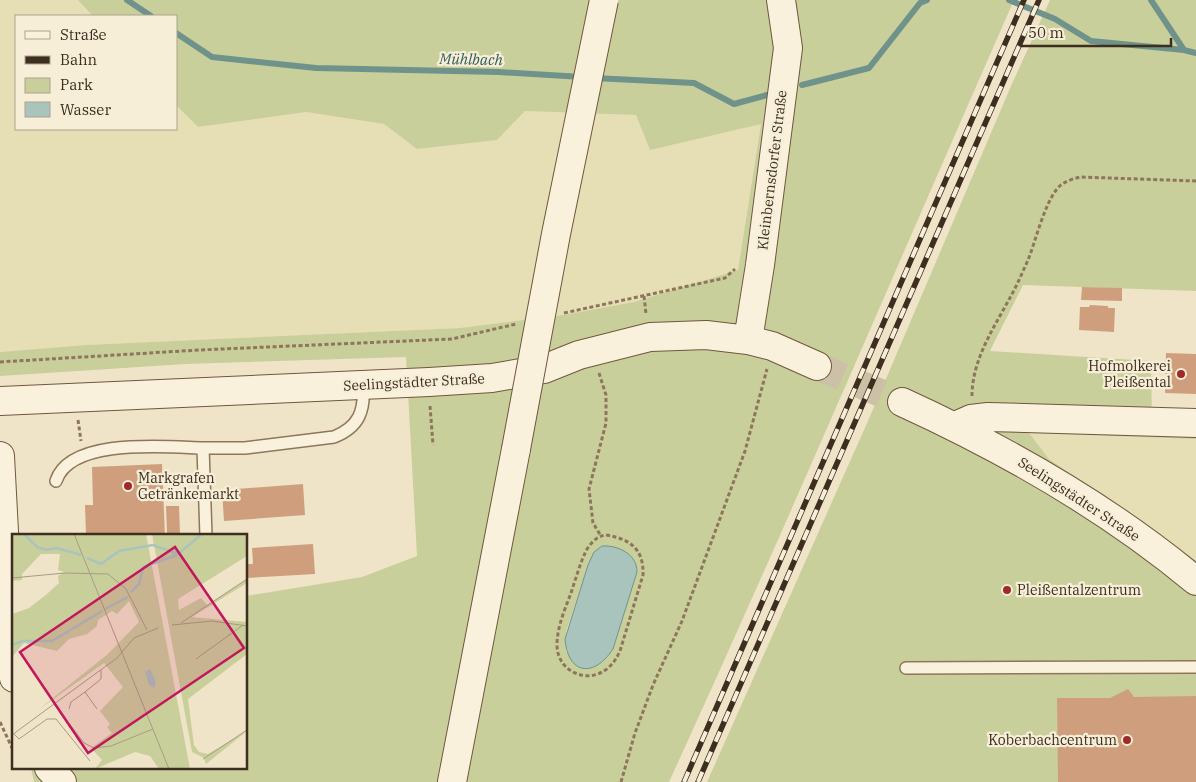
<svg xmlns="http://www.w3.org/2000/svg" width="1196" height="782" font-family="'IBM Plex Serif',serif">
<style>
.farmland{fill:#e6deb5}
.green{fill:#c9cf9b;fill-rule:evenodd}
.water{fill:#a9c4bc;stroke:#6f938a}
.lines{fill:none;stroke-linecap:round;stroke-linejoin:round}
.stream{stroke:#6f938a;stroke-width:6}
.building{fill:#cf9f7d}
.secondary-tunnel{stroke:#ccc0a6;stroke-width:28;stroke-dasharray:28 14;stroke-linecap:butt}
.lane-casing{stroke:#8d765c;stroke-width:14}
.secondary-casing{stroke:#6f573f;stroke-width:30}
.path{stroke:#8d765c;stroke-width:3;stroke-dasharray:4 2.5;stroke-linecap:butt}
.lane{stroke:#faf1dc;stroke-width:11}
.secondary{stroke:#faf1dc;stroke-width:28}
.rail-casing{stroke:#3d2e20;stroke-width:5.5}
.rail{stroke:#f7eed8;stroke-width:4;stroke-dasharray:11;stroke-linecap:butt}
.secondary-bridge-casing{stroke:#6f573f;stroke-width:30;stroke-linecap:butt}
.secondary-bridge{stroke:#faf1dc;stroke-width:28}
.poi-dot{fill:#9e2a2b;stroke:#f7eed8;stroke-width:2}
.labels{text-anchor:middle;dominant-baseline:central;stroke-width:4.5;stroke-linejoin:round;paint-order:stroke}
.street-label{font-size:14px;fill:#3d2e20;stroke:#f7eed8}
.poi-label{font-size:14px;fill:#3d2e20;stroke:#f7eed8;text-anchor:end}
.water-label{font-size:15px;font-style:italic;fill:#2f5d5a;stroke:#f7eed8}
.inset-river{fill:none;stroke:#a9c4bc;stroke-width:2.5}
.inset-road{fill:none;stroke:#a89b85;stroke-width:1}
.view{fill:#c2185b;fill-opacity:0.15;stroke:#c2185b;stroke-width:2.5}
.inset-edge{fill:none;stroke:#3d2e20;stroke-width:2.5}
</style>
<rect width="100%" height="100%" fill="#f0e4c8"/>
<path class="farmland" d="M0 0H78L93 16H16V129H176V105L199 127 306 112 384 124 417 149 497 140 525 111 636 115 650 150 761 123 738 270 634 302 563 315 460 328 86 345 0 352Z
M1028 433 1196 439V561L1049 459Z"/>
<path class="green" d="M78 0H1014C899 261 788 523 669 782H34L31 768H246V596L362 577 417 556 406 357 186 364 0 376V352L86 345 460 328 563 315 634 302 738 270 761 124 650 150 636 115 525 111 497 140 417 149 384 124 306 112 198 127 176 105V16H93ZM602 546C618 546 637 555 637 572L613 649 566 652V632L588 565 592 556Z
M1050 0H1196V291L1023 285 990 351 1151 361 1152 424 1196 425V439L1029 433 1049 459 1196 561V782H707L868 421 1011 86Z"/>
<path class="water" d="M602 546C618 545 637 554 637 572L613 649C594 678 568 675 565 639L588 565 594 552Z"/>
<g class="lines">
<path class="stream" d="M127 0 151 16
M1009 0 1055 19 1091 41 1184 50
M1151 0 1184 50 1196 53
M176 33 212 57 316 68 499 72 582 77
M594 78 694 83 734 104 767 95
M802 85 869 68 920 3 927 0"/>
</g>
<path class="building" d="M1082 287 1122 288V301L1081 300Z
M1090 305 1108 306V308H1115L1114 332 1079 330 1080 307H1089Z
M1166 353 1196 354V394L1165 393Z
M162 464 165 536H86L85 505H93L92 467Z
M303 484 305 515 224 521 222 490Z
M166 506H179L180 533H167Z
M313 544 315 574 246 578V564H253L252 548Z
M1128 689 1134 697 1196 696V782H1058L1057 698H1110Z"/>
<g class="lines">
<path class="secondary-tunnel" d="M817 366 902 402"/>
<g class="lane-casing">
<path id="lane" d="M56 481C70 437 167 447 203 448
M206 536 203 448H245L334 437C359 427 365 411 363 385
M906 668 1196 667"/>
</g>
<g class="secondary-casing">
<path id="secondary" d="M748 340 760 265 788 48 781 0
M0 401 429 382 492 378 544 369 579 355 650 337 706 335 748 340 772 346 817 366
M902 402C1007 450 1107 507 1196 581
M955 426 971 419 988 417 1196 423
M0 456 10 644 14 678
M49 768 62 782
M452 782 516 449"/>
</g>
<path class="path" d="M644 296 646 314
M564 313 725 278 735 269
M0 362 199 350 452 339 516 324
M599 373 606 395V423L589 489 593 523 601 536
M972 396C972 359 995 326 1012 294 1018 283 1023 271 1028 260 1036 240 1044 205 1057 189 1062 182 1072 179 1080 177L1196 181
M430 406 433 445
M78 420 81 441
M606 535C631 539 644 550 643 575L620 651C617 657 614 663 609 667 589 686 557 672 557 645 557 627 565 609 571 593 576 578 580 563 587 549 592 542 597 536 606 535Z
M0 722 14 752
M621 782 635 733 653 685 682 621 745 451 767 369"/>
<use href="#lane" class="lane"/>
<use href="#secondary" class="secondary"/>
<g class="rail-casing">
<path id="rail" d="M684 782 1024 0
M698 782 1039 0"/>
</g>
<use href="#rail" class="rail"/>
<g class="secondary-bridge-casing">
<path id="secondary-bridge" d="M516 449 556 234 604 0"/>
</g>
<use href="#secondary-bridge" class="secondary-bridge"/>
</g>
<g class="poi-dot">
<circle cx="1181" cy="374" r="5"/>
<circle cx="128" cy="486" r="5"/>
<circle cx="1007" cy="590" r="5"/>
<circle cx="1127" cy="740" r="5"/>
</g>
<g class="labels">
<g class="street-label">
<text transform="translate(772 170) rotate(-83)">Kleinbernsdorfer Straße</text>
<text transform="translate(414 382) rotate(-3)">Seelingstädter Straße</text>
<text transform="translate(1079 499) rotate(33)">Seelingstädter Straße</text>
</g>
<g class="poi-label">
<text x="1171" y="366">Hofmolkerei<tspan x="1171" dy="16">Pleißental</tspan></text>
<text x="138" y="478" text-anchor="start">Markgrafen<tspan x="138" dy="16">Getränkemarkt</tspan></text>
<text x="1017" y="590" text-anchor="start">Pleißentalzentrum</text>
<text x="1117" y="740">Koberbachcentrum</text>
</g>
<g class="water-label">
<text transform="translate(471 59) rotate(1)">Mühlbach</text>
</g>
</g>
<g transform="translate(12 534)">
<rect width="235" height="235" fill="#f0e4c8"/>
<path d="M0 0H134L178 235H147L138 222 123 218 83 235 90 226 79 214 100 199 95 193 98 190 88 177 111 153 92 129 26 176 96 120 127 88 117 67 105 80 100 77 86 86 85 92 75 100 57 105 45 117 12 109 0 123V80L17 74 35 60 47 49 46 42 52 38 46 36 48 20H29L10 40V46L0 47ZM140 0H235V22L166 65 167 76 189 64 195 71 235 45V49L180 83 235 88V120L176 165 182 211 187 218 196 220 235 197 194 230 192 224 180 218Z" fill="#c9cf9b"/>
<path d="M138 135 144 148 142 154 137 151 133 138Z" fill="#a9c4bc"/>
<path class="inset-river" d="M12 0 25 13 34 16 45 14 69 21M75 24 89 30 107 17 141 11 166 20 190 0M119 58 127 50 131 33 165 21M93 75 116 63M0 111 11 107H40L90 77"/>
<path class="inset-road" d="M62 0 157 235M0 44 53 39 96 40 114 55 135 96M169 89 235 45M160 91 200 87 235 92M184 125 231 91M42 170 105 124 122 104 146 94M57 175 59 168 73 158M85 175 73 158 89 145V136M2 200 7 205 35 185H44L78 227M0 201 42 170 72 209 82 214 99 212 141 195M191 225 235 196"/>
<path class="view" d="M163 13 232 114 76 219 8 118Z"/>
<rect width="235" height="235" class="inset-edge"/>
</g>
<rect x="15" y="15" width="162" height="115" fill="#f7eed8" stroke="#ada18e"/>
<rect x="25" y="31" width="25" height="8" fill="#faf1dc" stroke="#ada18e"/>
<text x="60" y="40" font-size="15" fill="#3d2e20">Straße</text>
<rect x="25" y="56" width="25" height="8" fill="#3d2e20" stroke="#ada18e"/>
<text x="60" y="65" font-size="15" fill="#3d2e20">Bahn</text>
<rect x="25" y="78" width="25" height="15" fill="#c9cf9b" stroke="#ada18e"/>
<text x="60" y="90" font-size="15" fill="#3d2e20">Park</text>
<rect x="25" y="102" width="25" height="15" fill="#a9c4bc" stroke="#ada18e"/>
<text x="60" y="115" font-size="15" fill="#3d2e20">Wasser</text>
<path d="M1021 38v8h150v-8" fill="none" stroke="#3d2e20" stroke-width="2.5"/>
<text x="1028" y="38" font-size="15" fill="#3d2e20" stroke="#f7eed8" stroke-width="4" paint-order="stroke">50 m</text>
</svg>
